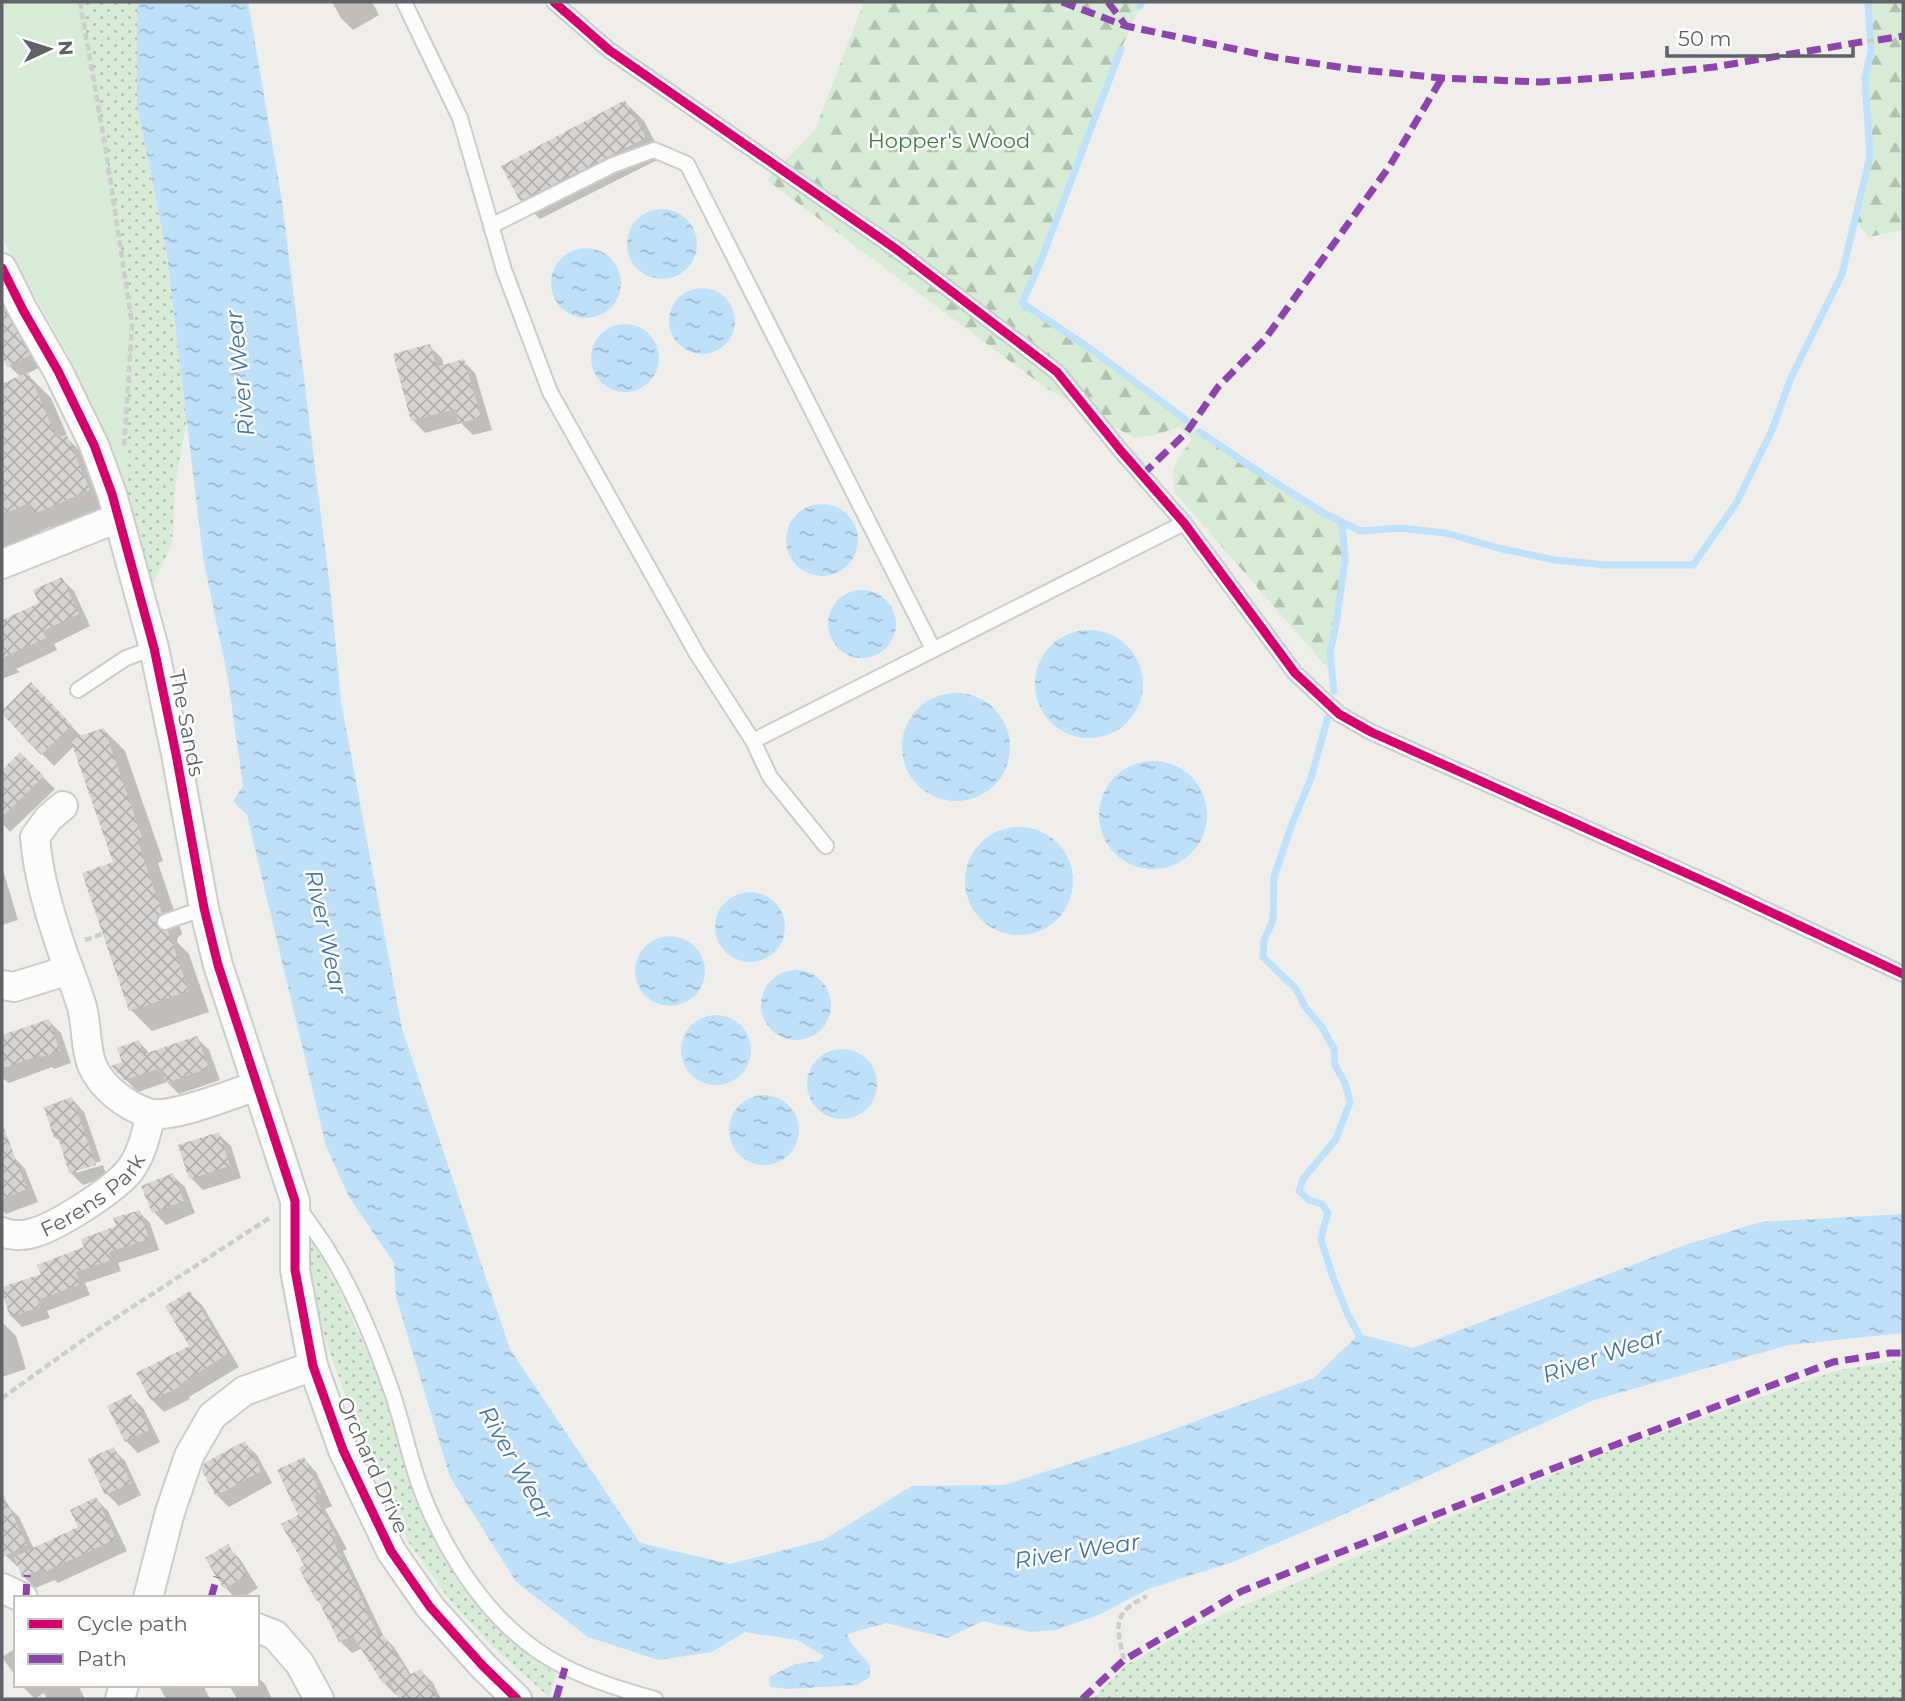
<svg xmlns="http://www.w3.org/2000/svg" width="1905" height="1701" font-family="Montserrat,sans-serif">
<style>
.grass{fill:url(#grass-dots)}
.forest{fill:url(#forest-firs)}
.green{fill:#d8ebd6}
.water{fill:url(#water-ripples)}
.shadow{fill:#0003}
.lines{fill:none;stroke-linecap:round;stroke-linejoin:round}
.stream{stroke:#bfe0f9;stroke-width:7}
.building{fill:url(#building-cross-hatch)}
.service-casing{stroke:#cbcccc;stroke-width:18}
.minor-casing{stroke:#cbcccc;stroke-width:32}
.path{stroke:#cacfcc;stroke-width:4.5;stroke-dasharray:7 3.5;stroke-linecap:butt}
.service{stroke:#fdfcfc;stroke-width:14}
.minor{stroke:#fdfcfc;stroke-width:28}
.quiet{stroke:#8e44ad;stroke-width:7;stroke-dasharray:14 7;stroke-linecap:butt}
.cycleway-casing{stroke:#fff;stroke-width:13}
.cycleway{stroke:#d6006c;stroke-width:9}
.labels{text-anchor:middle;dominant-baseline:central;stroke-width:5;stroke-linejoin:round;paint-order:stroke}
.park-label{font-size:21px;fill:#348238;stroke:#fff}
.street-label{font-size:21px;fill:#5f6368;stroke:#fff}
.water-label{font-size:23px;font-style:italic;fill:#4174aa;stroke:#fff}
</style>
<defs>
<pattern id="grass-dots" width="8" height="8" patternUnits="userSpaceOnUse" patternTransform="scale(1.75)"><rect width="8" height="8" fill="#d8ebd6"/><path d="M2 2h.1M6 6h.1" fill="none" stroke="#b2c2b1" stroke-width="1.8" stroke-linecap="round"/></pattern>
<pattern id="forest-firs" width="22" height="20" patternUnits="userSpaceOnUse" patternTransform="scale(1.75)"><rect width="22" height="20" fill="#d8ebd6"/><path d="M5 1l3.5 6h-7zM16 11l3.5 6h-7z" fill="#b2c2b1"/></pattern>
<pattern id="water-ripples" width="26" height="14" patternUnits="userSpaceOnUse" patternTransform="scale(1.75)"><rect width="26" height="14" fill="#bfe0f9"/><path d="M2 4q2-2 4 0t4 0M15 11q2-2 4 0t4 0" fill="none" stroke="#9eb9cd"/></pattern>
<pattern id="building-cross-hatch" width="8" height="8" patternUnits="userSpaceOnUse" patternTransform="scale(1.75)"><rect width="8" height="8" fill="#d6d5d3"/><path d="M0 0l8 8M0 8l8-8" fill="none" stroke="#b1b0af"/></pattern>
</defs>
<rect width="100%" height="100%" fill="#efeeea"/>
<path class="grass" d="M80 2H137V105L167 255 187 418 176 478 172 544 150 589 124 482V440L132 324Z
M308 1238 313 1243 335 1283 373 1364 424 1517 474 1598 527 1655 556 1674 549 1697 491 1645 448 1598 409 1543 363 1446 319 1321 302 1244Z
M1898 1360H1903V1699H1093L1126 1665 1197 1626 1401 1537 1610 1451 1835 1371Z"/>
<path class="forest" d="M864 2H1142L1121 49 1040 263 1022 303C1059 328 1097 353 1133 379 1200 430 1266 484 1342 522 1343 535 1346 548 1345 561 1342 598 1329 635 1331 672L1175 493C1169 466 1177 460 1192 440L1179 427 1158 434 1134 438 1046 388 767 180 815 130Z
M1868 2H1903V230L1869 237 1852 218 1870 156 1865 78 1871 51Z"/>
<path class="green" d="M2 2H80L105 145 132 324 124 440V482L69 356 2 238Z"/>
<path class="water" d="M137 2H248L282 201 331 596 341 701 402 1029 510 1349 640 1543 730 1564 823 1540 912 1486 1004 1485 1144 1440 1314 1378 1359 1334 1413 1348 1685 1245 1761 1222 1903 1214V1333L1789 1345 1594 1400 1329 1521 1230 1563 1148 1589 1101 1614 1056 1630 1030 1632 983 1621 947 1638 886 1623 847 1634 851 1643 870 1665V1677L857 1685 789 1689 770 1687 769 1677 795 1664 819 1661 824 1656 797 1640 745 1632 712 1652 658 1660 588 1637 517 1583 450 1477 396 1297 394 1263 349 1197 326 1146 247 815 233 801 243 786 228 679 203 557 167 255 137 105Z
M627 244a35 35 0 1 1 70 0a35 35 0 1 1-70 0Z
M551 283a35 35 0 1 1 70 0a35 35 0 1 1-70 0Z
M669 321a33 33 0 1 1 66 0a33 33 0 1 1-66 0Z
M591 358a34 34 0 1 1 68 0a34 34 0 1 1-68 0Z
M786 540a36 36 0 1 1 72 0a36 36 0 1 1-72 0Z
M828 624a34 34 0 1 1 68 0a34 34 0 1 1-68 0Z
M1035 684a54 54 0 1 1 108 0a54 54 0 1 1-108 0Z
M902 747a54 54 0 1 1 108 0a54 54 0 1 1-108 0Z
M1099 815a54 54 0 1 1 108 0a54 54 0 1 1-108 0Z
M965 881a54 54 0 1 1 108 0a54 54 0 1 1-108 0Z
M715 927a35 35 0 1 1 70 0a35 35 0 1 1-70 0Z
M635 971a35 35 0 1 1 70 0a35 35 0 1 1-70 0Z
M761 1005a35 35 0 1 1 70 0a35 35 0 1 1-70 0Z
M681 1050a35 35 0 1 1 70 0a35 35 0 1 1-70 0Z
M807 1084a35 35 0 1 1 70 0a35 35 0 1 1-70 0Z
M729 1130a35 35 0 1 1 70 0a35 35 0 1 1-70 0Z"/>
<path class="shadow" d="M332 2H372L379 15 353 30 341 18Z
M625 102 644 121 663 157 540 219 521 200Z
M2 296 40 367 27 374 51 398 69 440 89 460 113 513 59 537 50 527 2 549V386L21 377 9 366 2 352Z
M429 346 442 358 444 367 463 361 475 373 492 430 473 435 461 423 425 433 413 420Z
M61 579 74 591 90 626 54 644 57 650 16 669 20 672 2 679V633L12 629 42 604Z
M31 685 82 737 104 730 125 751 163 861 158 863 182 934 178 937 177 942 189 954 209 1012 152 1031 131 1010 115 864 74 746 54 766 2 712Z
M20 754 55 789 10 832 2 823V772Z
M2 871 4 873 18 920 2 925Z
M49 1021 61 1033 71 1063 54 1069 52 1067 9 1083 2 1078V1037Z
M197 1038 209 1050 220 1080 179 1094 167 1082 138 1092 125 1079 124 1063 139 1042 150 1054Z
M72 1099 84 1112 101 1161 76 1169V1173L103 1165 107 1177 83 1185 70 1172 62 1144 55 1137Z
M218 1134 231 1146 241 1178 203 1190 191 1178Z
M13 1156 25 1169 38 1202 6 1214 2 1209V1161Z
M172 1175 185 1187 195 1213 166 1225 154 1212Z
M139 1212 150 1223 159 1250 118 1263 121 1271 85 1283 90 1295 47 1311 50 1318 22 1327 11 1316 43 1275 118 1227Z
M189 1293 202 1305 239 1367 189 1397 190 1399 164 1412 152 1400 192 1347Z
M4 1324 16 1336 26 1369 2 1377V1325Z
M131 1396 143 1408 160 1442 138 1453 126 1441Z
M244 1443 257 1455 272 1483 229 1507 217 1495Z
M113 1449 125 1461 141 1495 119 1506 107 1494Z
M304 1459 316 1472 332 1506 325 1509 347 1549 343 1551 384 1637 394 1647 412 1676 421 1671 433 1683 441 1699H401L398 1694 396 1695 384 1683 363 1648 352 1653 340 1641 324 1607 317 1600 306 1566 300 1516Z
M96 1499 108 1511 127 1551 58 1583 55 1580 35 1588 23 1576 20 1566 18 1567 5 1555 2 1547V1507L7 1505 19 1517 34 1549 80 1527Z
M228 1547 240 1559 258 1588 242 1598H235L226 1588 208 1559Z
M16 1648V1677L2 1657Z
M257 1677 265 1684 272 1699H237L229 1685H257Z
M21 1685H78L85 1699H47L44 1693 35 1699Z
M162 1685H203L210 1699H166L159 1686Z"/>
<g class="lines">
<path class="stream" d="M1140 6 1142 2
M1121 49 1040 263 1022 303 1095 352 1189 422
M1200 432 1262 474 1324 513 1360 531 1400 528 1446 533 1498 548 1555 560 1607 565H1693L1737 502 1773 428 1790 380 1842 274 1870 156 1865 78 1871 51 1868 2
M1334 691 1330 652 1336 625 1345 559 1342 522
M1328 717 1311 778 1292 824 1274 877 1273 920 1264 940 1263 957 1296 989 1305 1007 1322 1027 1334 1049 1335 1065 1345 1083 1350 1102 1336 1139 1303 1179 1299 1191 1309 1200 1322 1204 1328 1213 1324 1226 1321 1240 1334 1280 1348 1315 1363 1342"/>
</g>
<path class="building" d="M625 100 646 138 520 201 501 166Z
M2 305 30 355 7 367 2 356Z
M430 344 436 367 464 359 481 417 459 424 455 409 411 421 393 354Z
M28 372 57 438 66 434 90 490 34 514 29 503 2 515V384Z
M62 577 79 614 43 631 46 638 2 658V620L39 603 33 590Z
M31 682 72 725 41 755 2 714V711Z
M104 728 143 840 138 842 162 913 157 916 156 925 159 930 168 931 189 991 129 1011 82 873 113 862 70 739Z
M20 752 44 776 2 817V770Z
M49 1019 60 1051 41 1057 40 1055 2 1069V1035Z
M197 1036 209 1068 166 1083 161 1068 124 1080 111 1066 122 1062 117 1048 139 1040 144 1054Z
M72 1097 96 1165 69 1173 58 1137 54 1138 44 1107Z
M4 1128 27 1189 2 1199V1129Z
M219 1132 230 1166 189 1179 178 1145Z
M173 1173 184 1201 152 1213 141 1186Z
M140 1210 149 1239 109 1252 111 1260 76 1272 80 1284 38 1300 40 1307 10 1317 2 1292V1287L41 1274 37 1265 84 1247 81 1239 116 1226 113 1218Z
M190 1291 228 1354 178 1385 179 1387 151 1401 136 1373 189 1346 165 1306Z
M131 1394 149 1430 125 1442 107 1406Z
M245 1441 261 1471 216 1496 202 1471 204 1463Z
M114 1447 131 1483 105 1495 88 1459Z
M304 1457 321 1493 314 1496 336 1536 332 1539 354 1582 378 1636 382 1633 409 1675 421 1669 437 1699H399L389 1680 383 1684 353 1636 339 1642 318 1600 316 1601 299 1568 304 1565 281 1524 298 1515 277 1470Z
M2 1492 27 1545 2 1557Z
M96 1497 116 1539 45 1572 43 1569 22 1577 14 1557 78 1527 70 1510Z
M228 1544 247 1575 224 1589 205 1558Z"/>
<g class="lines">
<g class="service-casing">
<path id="service" d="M404 2 460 118 504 270 550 392 697 654 753 741 770 777 826 846
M554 2 609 50 896 249 1057 372 1121 451 1184 523 1295 673 1339 714 1371 732 1717 887 1903 974
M491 226 613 165 654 150 687 164 933 649
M78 690 126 658 154 648
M753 741 1184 523
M165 922 204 908
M299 1208C309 1223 320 1237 329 1252 357 1297 377 1348 394 1398 406 1436 414 1478 431 1514 459 1575 503 1637 565 1667 591 1680 626 1691 655 1699"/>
</g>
<g class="minor-casing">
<g id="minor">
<path d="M2 268 23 310 58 371 94 445 112 494 154 648 176 754 204 908 218 965 295 1201V1270L313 1366 343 1450 391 1551 430 1607 483 1666 517 1699"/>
<path d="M2 564 118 518"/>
<path d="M63 806 48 819 35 837C38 877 51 918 64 956 70 973 77 990 82 1007 87 1026 85 1047 92 1065 101 1087 126 1106 148 1113 170 1120 232 1094 256 1086"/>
<path d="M2 985 14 987 69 970"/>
<path id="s1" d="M2 1232C9 1235 21 1236 29 1234 54 1229 114 1190 130 1170 142 1154 146 1134 151 1114"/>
<path d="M2 1588 23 1598"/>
<path d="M148 1598 170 1512 189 1456 212 1416 244 1391 313 1366"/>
<path d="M257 1628 275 1635 300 1664 319 1699"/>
<path d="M120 1699 124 1685"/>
</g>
</g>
<path class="path" d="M80 2 105 145 132 324 124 448
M1867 41 1878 40
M85 940 103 934
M2 1398 100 1328 271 1217
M1124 1660C1116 1625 1112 1613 1147 1596"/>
<use href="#service" class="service"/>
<use href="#minor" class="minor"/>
<path class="quiet" d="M1062 2 1126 26 1273 57 1352 69 1442 78 1541 82 1640 75 1714 67 1867 41
M1108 2 1126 26
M1878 40 1903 36
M1142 475 1186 433 1218 387 1265 339 1389 167 1442 78
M26 1598 27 1575
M211 1598 217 1577
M556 1699 565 1668
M1082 1699 1124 1660 1242 1591 1531 1477 1833 1362 1890 1353H1903"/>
<g class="cycleway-casing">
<path id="cycleway" d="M554 2 609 50 896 249 1057 372 1121 451 1184 523 1295 673 1339 714 1371 732 1717 887 1903 974
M2 268 23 310 58 371 94 445 112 494 154 648 176 754 204 908 218 965 295 1201V1270L313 1366 343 1450 391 1551 430 1607 483 1666 517 1699"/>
</g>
<use href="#cycleway" class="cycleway"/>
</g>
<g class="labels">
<g class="park-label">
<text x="949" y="140">Hopper's Wood</text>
</g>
<g class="street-label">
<text transform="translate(187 723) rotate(79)">The Sands</text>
<text stroke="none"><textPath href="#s1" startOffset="103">Ferens Park</textPath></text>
<text transform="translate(373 1465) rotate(66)">Orchard Drive</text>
</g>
<g class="water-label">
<text transform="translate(240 373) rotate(-96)">River Wear</text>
<text transform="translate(326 932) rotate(78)">River Wear</text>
<text transform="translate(1603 1355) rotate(-19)">River Wear</text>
<text transform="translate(516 1463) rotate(61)">River Wear</text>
<text transform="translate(1077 1551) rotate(-9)">River Wear</text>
</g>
</g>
<rect width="1905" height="1701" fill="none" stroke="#5f6368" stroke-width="7"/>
<rect x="14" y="1596" width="245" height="91" fill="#ffffff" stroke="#bfc1c3" stroke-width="2"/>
<rect x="28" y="1619" width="35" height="10" fill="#d6006c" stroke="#bfc1c3" stroke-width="2"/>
<text x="77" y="1631" font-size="21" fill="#5f6368">Cycle path</text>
<rect x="28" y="1654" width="35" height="10" fill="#8e44ad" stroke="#bfc1c3" stroke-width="2"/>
<text x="77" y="1666" font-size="21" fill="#5f6368">Path</text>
<g transform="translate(49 49) rotate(86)" stroke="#ffffff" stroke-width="5" paint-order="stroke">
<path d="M0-5L12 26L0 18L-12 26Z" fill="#5f6368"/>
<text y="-10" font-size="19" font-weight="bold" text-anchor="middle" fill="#5f6368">N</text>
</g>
<path d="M1667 46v10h186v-10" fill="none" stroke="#5f6368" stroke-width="3.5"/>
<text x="1678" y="46" font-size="21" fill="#5f6368" stroke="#ffffff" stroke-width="5" paint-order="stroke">50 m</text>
</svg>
